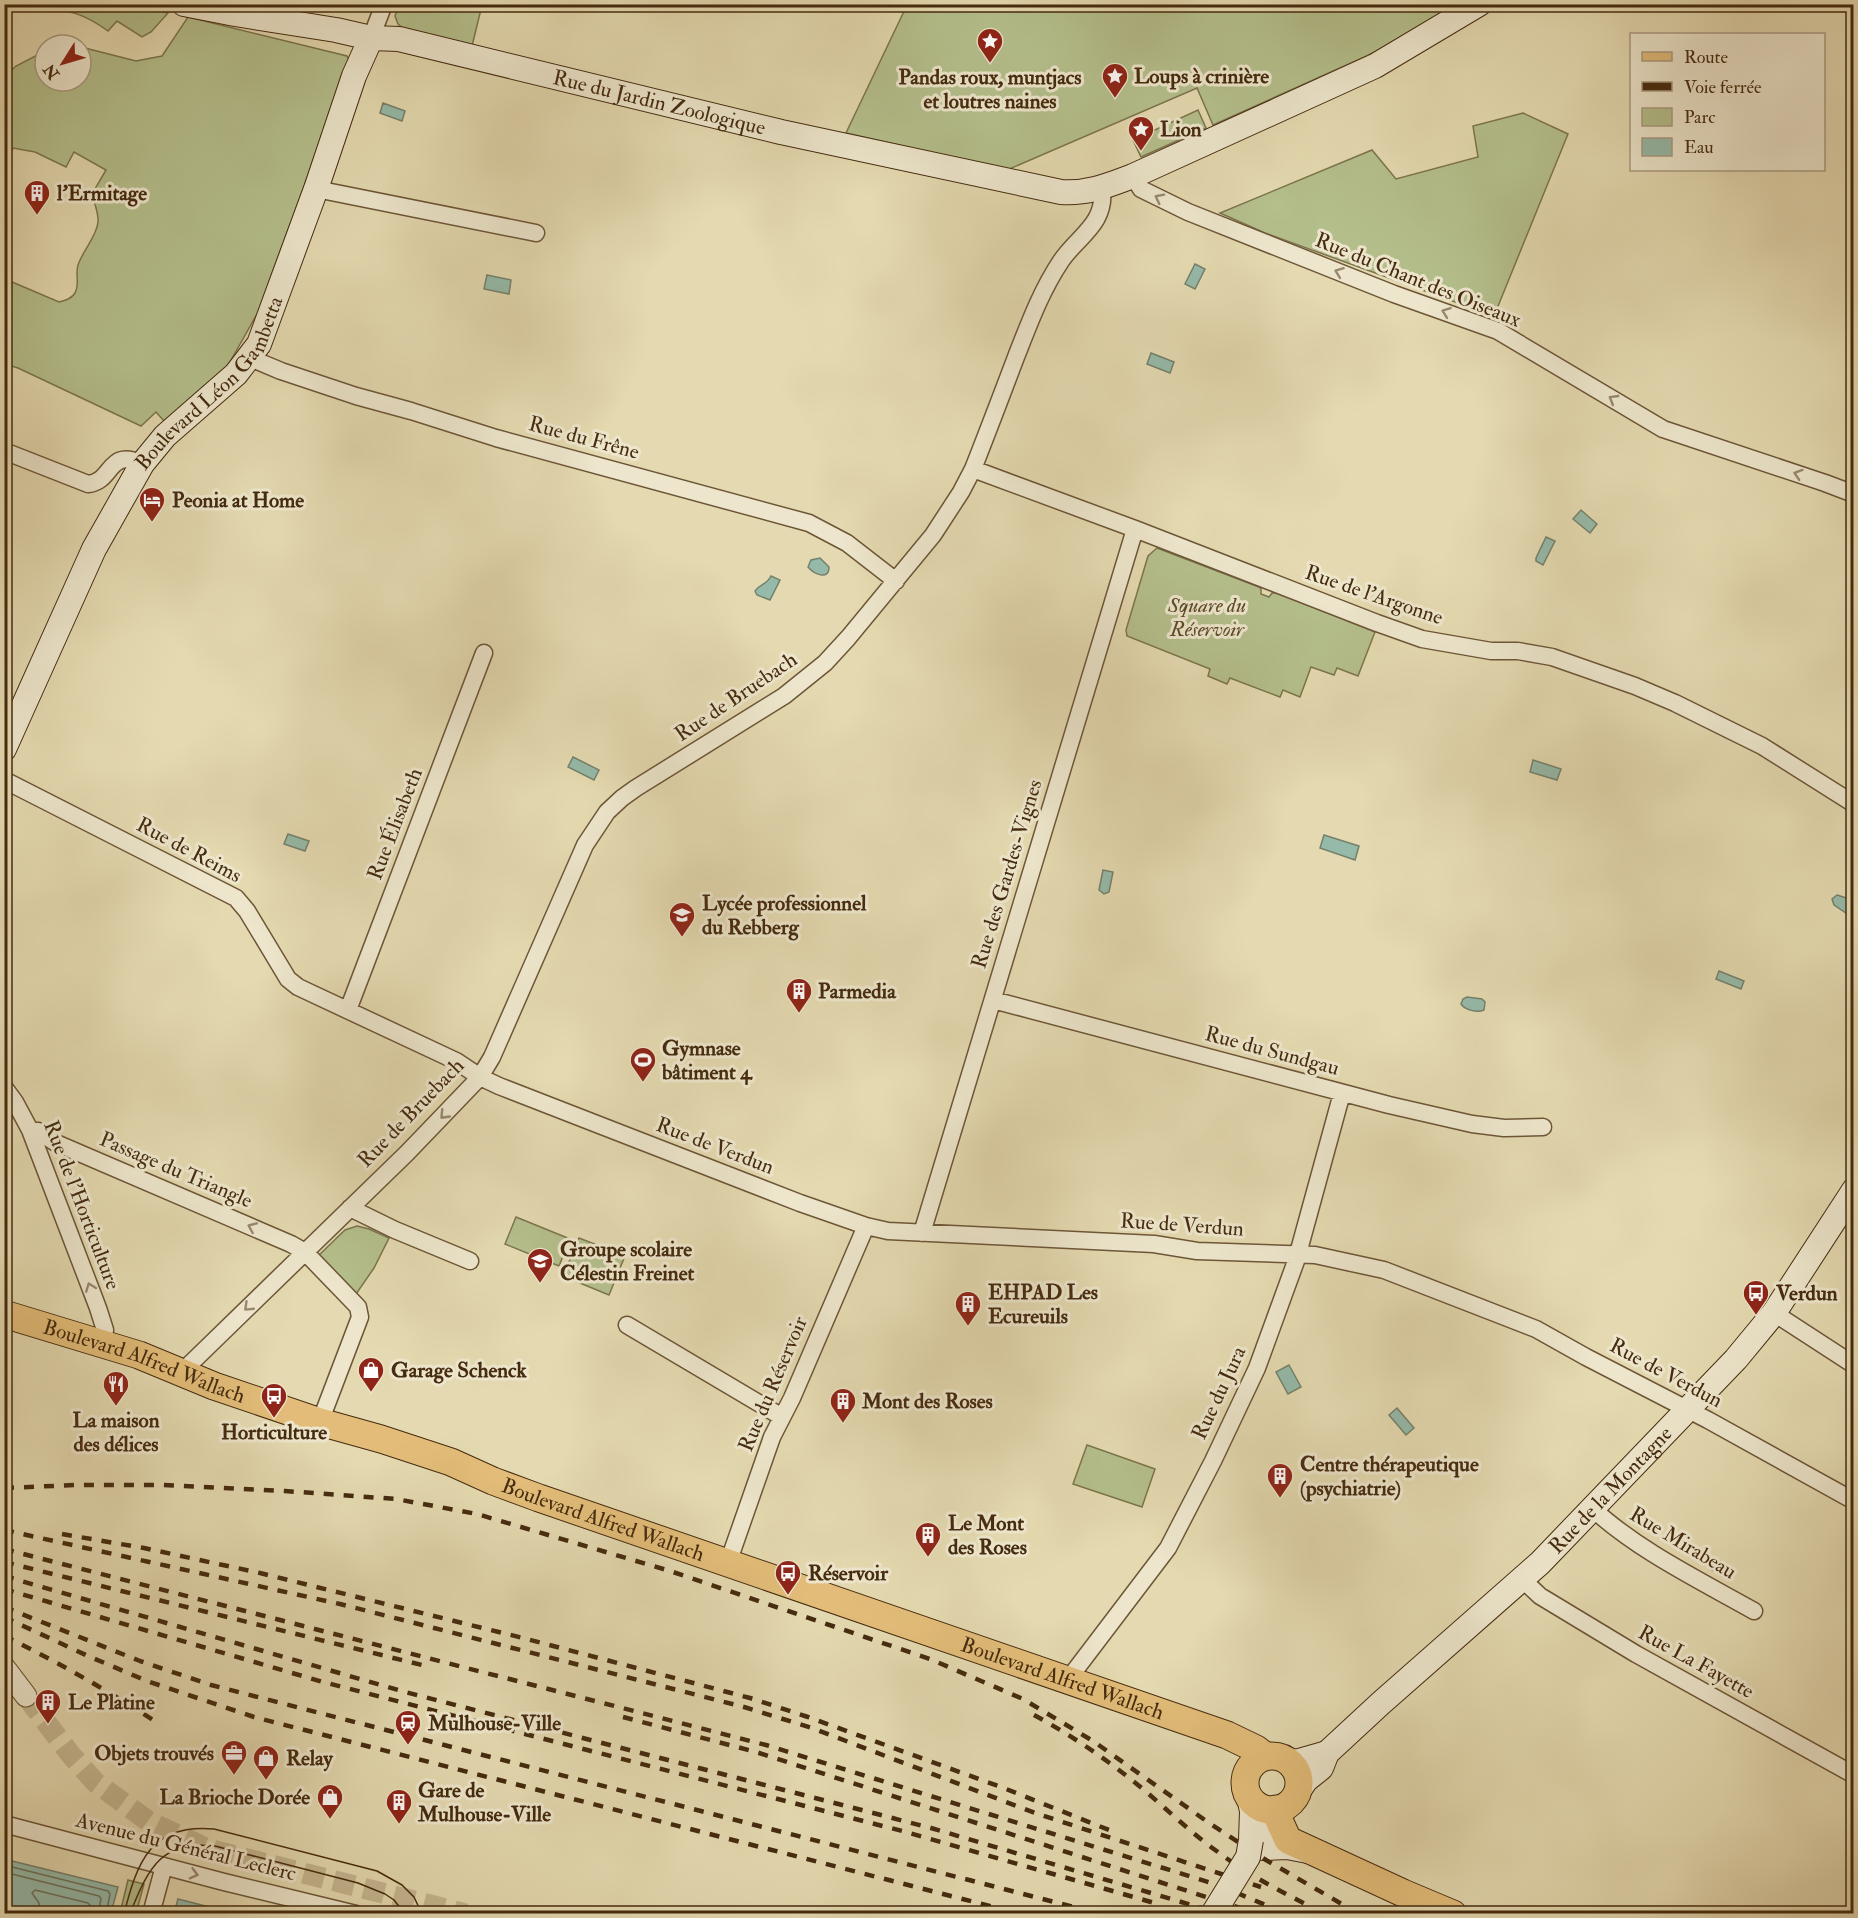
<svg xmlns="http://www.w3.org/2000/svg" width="1858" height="1918" font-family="'IM FELL Double Pica',serif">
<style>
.green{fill:#b4bf8c;stroke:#7c754e;stroke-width:1.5}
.water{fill:#95baa9;stroke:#75816b;stroke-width:1.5}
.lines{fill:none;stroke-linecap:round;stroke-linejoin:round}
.shore{stroke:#6d725c;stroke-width:1.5}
.tertiary-tunnel{stroke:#c4b690;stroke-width:21;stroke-dasharray:21 10;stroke-linecap:butt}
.minor-casing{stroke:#6d5637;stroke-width:19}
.tertiary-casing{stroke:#6d5637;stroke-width:23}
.secondary-casing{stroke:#452b0f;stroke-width:26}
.primary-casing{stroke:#452b0f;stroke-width:29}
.minor{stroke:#ede6cc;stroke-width:16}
.tertiary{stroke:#ede6cc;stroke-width:21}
.secondary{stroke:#ede6cc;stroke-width:24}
.primary{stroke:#e2bc78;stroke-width:27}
.tram{stroke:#452b0f;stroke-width:1.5}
.rail{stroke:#452b0f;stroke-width:4.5;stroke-dasharray:10 10;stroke-linecap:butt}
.secondary-bridge-casing{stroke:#452b0f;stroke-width:26;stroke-linecap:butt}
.secondary-bridge{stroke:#ede6cc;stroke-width:24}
.oneway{stroke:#99886e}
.labels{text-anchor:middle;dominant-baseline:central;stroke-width:6;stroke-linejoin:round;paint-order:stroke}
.poi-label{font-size:21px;font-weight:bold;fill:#452b0f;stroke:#ede6cc;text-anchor:start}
.street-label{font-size:21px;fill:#452b0f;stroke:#ede6cc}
.park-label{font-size:21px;font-style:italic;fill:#5b4928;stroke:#ede6cc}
</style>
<rect width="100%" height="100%" fill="#e4d9b0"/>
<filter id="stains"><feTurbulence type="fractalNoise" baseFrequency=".00333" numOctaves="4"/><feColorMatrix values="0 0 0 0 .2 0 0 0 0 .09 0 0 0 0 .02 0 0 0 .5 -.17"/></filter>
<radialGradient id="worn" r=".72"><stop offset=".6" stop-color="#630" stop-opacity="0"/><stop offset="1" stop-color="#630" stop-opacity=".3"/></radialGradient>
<path class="green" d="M36 5H136L168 13 151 32 142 37 117 21 108 31C86 15 66 7 38 10Z
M399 5H482L472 46 404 29 398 24 395 16Z
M907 5H1458L1391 45 1213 125 1197 88 1007 170 846 133Z
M188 17 347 56 350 61 257 314 226 369 164 421 156 412 141 426 18 368 5 364V279L59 302C64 301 72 298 75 293 80 284 75 274 78 265 83 250 97 236 98 222 99 213 94 203 92 194L106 170 74 152 66 167 35 152 13 148 5 165V76L16 66 45 51V81H81V47L136 61 162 56Z
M1198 110 1206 128 1141 157 1133 140Z
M1523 113 1568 134 1494 316 1265 233 1220 213 1372 150 1396 179 1478 157 1473 126Z
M1157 548 1259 587 1261 589V594L1269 597 1272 593H1277L1375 632 1358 676 1337 668 1334 675 1311 667 1300 697 1283 690 1280 697 1230 678 1227 684 1208 676 1210 669 1127 636 1126 630 1148 556Z
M516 1217 570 1239 559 1266 505 1244Z
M357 1226 369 1229 389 1238 374 1268 354 1297 316 1258 345 1230Z
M579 1238 625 1256 609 1295 563 1276Z
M1087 1445 1155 1469 1142 1507 1073 1484Z
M128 1880 144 1884 136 1913H120Z"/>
<path class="water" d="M383 103 405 111 402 121 380 113Z
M1195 264 1205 269 1195 289 1185 284Z
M487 275 511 280 509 294 484 289Z
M1151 353 1174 362 1170 373 1147 364Z
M1581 510 1597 524 1590 533 1573 519Z
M1546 537 1555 541 1543 565 1536 561V558Z
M820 558 829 567C829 581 814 574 808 567L811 560Z
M771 576 780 580 770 600 757 595 755 591C759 584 766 586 771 576Z
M573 757 599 770 594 780 568 767Z
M1533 760 1561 769 1557 780 1530 772Z
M288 834 309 841 305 851 284 844Z
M1324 835 1359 846 1355 860 1320 848Z
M1103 870 1113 872 1109 892 1104 894 1099 890Z
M1837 895 1853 900V912L1846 913 1834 905 1832 899Z
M1719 971 1744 981 1741 989 1716 979Z
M1467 997 1482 999 1485 1002 1484 1010C1477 1013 1465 1010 1461 1004L1463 999Z
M1289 1365 1301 1387 1288 1394 1276 1372Z
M1397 1408 1414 1428 1406 1435 1389 1415Z
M1716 1559 1735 1570 1729 1580 1710 1569Z
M4 1859 118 1887 111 1913 101 1911 97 1914 28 1913 5 1907Z
M178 1899 233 1913H174Z"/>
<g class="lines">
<path class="shore" d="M4 1865 108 1891 110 1894 106 1914
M4 1872 99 1896 101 1899 98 1914
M40 1914 39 1903 32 1893 35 1890 88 1903 90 1905 89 1914"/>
<path class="tertiary-tunnel" d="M26 1696 71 1755 95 1782 148 1821 208 1849 466 1914"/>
<g class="minor-casing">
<path id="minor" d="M371 38 384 4
M1133 176 1141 189 1188 212 1394 294 1498 331 1663 429 1825 483 1854 494
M316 189 536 233
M250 358 281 371 356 396 411 411 496 438 809 523 847 543 896 581
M4 451 88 484C113 482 108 447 142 464
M973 469 1135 529 1377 623 1422 639 1491 651H1518L1552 657 1635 686 1675 703 1762 746 1854 804
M4 780 236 898 247 911 288 979 298 987 456 1061 480 1077 499 1086 800 1203 866 1226 888 1231 1154 1244 1197 1251 1315 1255 1384 1270 1536 1329 1586 1357 1708 1420 1854 1501
M993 1000 1389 1105 1472 1124 1504 1128 1543 1127
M348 1010 484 653
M4 1087 15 1102 30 1130 98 1308 105 1330 103 1343
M30 1130 38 1131 56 1143 291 1244 305 1252 358 1307 360 1317 320 1422
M350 1208 395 1230 470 1261
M922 1233 1135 529
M1774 1313 1854 1365
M627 1325 782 1417
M184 1373 189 1365 407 1153 480 1077 492 1057 585 845 607 812 622 798 636 788 784 696 825 663 848 638 933 535 961 492 973 469C988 431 1002 394 1016 357 1029 324 1041 291 1061 261 1078 236 1106 224 1102 189
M1592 1508C1637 1550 1701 1581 1754 1611
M728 1563 772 1437 792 1398 866 1226
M1522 1579 1540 1596 1636 1654 1854 1775
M1071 1681 1073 1673 1168 1548 1213 1461 1257 1368 1296 1261 1342 1093
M4 1824 224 1882 356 1914
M151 1914 164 1866"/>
</g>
<g class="tertiary-casing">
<path id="tertiary" d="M4 1667 26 1696"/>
</g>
<g class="secondary-casing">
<g id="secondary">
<path id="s1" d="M184 4 235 14 336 30 371 38 399 39 781 132 1061 192C1088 194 1109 185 1133 176L1375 66 1479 4"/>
<path id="s2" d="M4 749 94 549 142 464 165 436 236 374 259 344 316 189 354 76 371 38"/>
<path d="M1289 1762 1299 1761 1327 1753"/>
<path id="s3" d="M1297 1793 1306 1780 1321 1768 1327 1753 1381 1703 1540 1563 1736 1359 1774 1313 1854 1190"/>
<path d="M1249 1797 1252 1811 1251 1840"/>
<path d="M1268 1809 1263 1830V1848L1287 1847 1308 1851"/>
</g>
</g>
<g class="primary-casing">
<g id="primary">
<path id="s4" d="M4 1314 139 1355 214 1386 320 1422 381 1439 451 1462 493 1481 539 1498 1227 1735 1256 1749 1265 1756"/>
<circle cx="1272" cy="1783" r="27"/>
<path d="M1276 1809 1278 1818 1288 1840 1403 1893 1453 1914"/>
</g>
</g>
<use href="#minor" class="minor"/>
<use href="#tertiary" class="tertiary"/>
<use href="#secondary" class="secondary"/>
<use href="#primary" class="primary"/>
<path class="tram" d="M131 1911C149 1867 162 1840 215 1846L358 1883 385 1894 394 1900 405 1914
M124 1914C137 1862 151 1823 214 1829L377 1871 402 1885 414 1897 422 1914"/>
<path class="rail" d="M4 1488 75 1485H162L285 1491 396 1499 477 1514 670 1571 930 1659 1023 1699 1093 1741 1212 1825 1266 1860 1359 1914
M4 1530 340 1604 744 1707 812 1728 1035 1813 1261 1887
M62 1534 144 1548 260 1573 523 1638 750 1698 808 1717 1001 1787 1114 1832
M4 1549 766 1745 1218 1885 1287 1914
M4 1562 422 1665
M4 1576 405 1692 931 1828 1222 1914
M4 1589 323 1682 906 1832 1158 1904
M4 1607 140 1661 211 1685 1101 1914
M4 1617 88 1656 147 1681 254 1717 1021 1914
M4 1636C56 1661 105 1689 153 1720
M1034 1715C1069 1734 1102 1756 1133 1781 1162 1804 1188 1831 1218 1852 1251 1877 1288 1895 1325 1914
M623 1717 756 1752 1259 1914"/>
<g class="secondary-bridge-casing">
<path id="secondary-bridge" d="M1213 1914 1248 1857 1251 1840"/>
</g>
<use href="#secondary-bridge" class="secondary-bridge"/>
</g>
<defs><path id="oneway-chevron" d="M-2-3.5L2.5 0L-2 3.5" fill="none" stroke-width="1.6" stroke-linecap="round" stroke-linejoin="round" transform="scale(1.5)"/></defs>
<g class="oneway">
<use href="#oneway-chevron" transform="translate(1159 198) rotate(-153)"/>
<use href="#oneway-chevron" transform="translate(1339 272) rotate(-159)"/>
<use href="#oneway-chevron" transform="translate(1446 312) rotate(-160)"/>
<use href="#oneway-chevron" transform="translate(1613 399) rotate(-149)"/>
<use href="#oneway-chevron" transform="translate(1798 474) rotate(-162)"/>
<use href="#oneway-chevron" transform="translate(444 1115) rotate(134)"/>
<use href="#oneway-chevron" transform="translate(252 1227) rotate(-157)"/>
<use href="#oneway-chevron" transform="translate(90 1287) rotate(-111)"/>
<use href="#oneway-chevron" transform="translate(248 1307) rotate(136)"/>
<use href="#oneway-chevron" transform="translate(194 1874) rotate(15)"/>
</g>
<defs>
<g id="sight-pin" transform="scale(1.35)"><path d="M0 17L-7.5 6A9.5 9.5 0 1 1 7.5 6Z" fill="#8f2418" stroke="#ede6cc"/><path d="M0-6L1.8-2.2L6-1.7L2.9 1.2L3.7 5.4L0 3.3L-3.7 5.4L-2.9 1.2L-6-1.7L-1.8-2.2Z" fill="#fff"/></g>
<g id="building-pin" transform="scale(1.35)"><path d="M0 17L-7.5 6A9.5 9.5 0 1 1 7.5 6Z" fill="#8f2418" stroke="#ede6cc"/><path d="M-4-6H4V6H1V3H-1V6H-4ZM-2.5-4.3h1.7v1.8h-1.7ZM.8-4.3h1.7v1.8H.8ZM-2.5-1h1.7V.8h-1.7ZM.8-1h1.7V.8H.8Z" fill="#fff"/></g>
<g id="hotel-pin" transform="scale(1.35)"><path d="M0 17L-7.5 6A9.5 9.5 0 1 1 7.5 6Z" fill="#8f2418" stroke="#ede6cc"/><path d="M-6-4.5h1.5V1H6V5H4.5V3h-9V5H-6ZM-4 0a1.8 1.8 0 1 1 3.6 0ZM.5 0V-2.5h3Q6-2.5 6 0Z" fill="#fff"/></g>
<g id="school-pin" transform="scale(1.35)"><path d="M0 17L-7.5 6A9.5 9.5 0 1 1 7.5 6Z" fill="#8f2418" stroke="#ede6cc"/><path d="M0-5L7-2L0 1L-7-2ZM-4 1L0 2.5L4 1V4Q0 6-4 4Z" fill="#fff"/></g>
<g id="stadium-pin" transform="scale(1.35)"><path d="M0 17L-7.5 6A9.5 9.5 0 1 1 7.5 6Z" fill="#8f2418" stroke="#ede6cc"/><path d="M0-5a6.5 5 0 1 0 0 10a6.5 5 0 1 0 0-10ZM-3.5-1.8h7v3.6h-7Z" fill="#fff"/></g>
<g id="bus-pin" transform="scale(1.35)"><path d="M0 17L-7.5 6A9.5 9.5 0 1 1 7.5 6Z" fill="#8f2418" stroke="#ede6cc"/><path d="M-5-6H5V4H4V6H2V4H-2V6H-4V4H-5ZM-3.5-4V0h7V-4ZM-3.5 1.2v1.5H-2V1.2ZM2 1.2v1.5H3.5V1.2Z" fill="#fff"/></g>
<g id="shop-pin" transform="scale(1.35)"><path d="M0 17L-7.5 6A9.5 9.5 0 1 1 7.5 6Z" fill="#8f2418" stroke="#ede6cc"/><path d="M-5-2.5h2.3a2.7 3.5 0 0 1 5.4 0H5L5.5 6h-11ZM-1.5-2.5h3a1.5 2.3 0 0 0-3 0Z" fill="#fff"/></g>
<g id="restaurant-pin" transform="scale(1.35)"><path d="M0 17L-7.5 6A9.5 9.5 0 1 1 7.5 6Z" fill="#8f2418" stroke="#ede6cc"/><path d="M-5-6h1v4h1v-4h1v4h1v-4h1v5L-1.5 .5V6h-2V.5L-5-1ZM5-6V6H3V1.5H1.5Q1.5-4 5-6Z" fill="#fff"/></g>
<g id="station-pin" transform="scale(1.35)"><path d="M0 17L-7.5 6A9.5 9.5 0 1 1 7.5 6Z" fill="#8f2418" stroke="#ede6cc"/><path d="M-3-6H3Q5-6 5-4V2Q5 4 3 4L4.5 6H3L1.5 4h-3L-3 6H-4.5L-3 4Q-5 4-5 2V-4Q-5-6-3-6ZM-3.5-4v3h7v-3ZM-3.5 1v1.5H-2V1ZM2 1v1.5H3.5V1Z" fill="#fff"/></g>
<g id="office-pin" transform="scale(1.35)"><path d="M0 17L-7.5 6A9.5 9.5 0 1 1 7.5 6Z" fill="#8f2418" stroke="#ede6cc"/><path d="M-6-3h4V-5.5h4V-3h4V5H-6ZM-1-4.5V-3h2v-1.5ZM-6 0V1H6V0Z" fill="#fff"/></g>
</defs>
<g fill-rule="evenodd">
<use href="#sight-pin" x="990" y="41"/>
<use href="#sight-pin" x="1115" y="76"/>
<use href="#sight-pin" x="1141" y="129"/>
<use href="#building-pin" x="37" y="193"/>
<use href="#hotel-pin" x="152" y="500"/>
<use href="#school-pin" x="682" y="915"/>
<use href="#building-pin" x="799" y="991"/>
<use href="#stadium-pin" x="643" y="1060"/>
<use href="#school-pin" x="540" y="1261"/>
<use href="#bus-pin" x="1756" y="1293"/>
<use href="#building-pin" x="968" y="1304"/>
<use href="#shop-pin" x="371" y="1370"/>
<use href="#restaurant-pin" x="116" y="1384"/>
<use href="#bus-pin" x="274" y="1396"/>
<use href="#building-pin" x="843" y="1401"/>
<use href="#building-pin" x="1280" y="1476"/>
<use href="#building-pin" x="928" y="1535"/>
<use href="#bus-pin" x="788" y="1573"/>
<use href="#building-pin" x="48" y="1702"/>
<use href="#station-pin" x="408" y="1723"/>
<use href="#office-pin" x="234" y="1753"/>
<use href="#shop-pin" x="266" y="1758"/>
<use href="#shop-pin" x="330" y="1797"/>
<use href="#building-pin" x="399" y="1802"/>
</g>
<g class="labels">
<g class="poi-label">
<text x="1134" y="76">Loups à crinière</text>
<text x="990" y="77" text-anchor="middle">Pandas roux, muntjacs<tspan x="990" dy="24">et loutres naines</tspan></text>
<text x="1160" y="129">Lion</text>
<text x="57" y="193">l'Ermitage</text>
<text x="172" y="500">Peonia at Home</text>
<text x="702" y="903">Lycée professionnel<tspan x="702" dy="24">du Rebberg</tspan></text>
<text x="818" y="991">Parmedia</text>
<text x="662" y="1048">Gymnase<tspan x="662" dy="24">bâtiment 4</tspan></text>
<text x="560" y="1249">Groupe scolaire<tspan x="560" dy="24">Célestin Freinet</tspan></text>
<text x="988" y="1292">EHPAD Les<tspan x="988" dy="24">Ecureuils</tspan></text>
<text x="1776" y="1293">Verdun</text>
<text x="391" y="1370">Garage Schenck</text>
<text x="862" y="1401">Mont des Roses</text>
<text x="116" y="1420" text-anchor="middle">La maison<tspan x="116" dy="24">des délices</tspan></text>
<text x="274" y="1432" text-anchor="middle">Horticulture</text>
<text x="1300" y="1464">Centre thérapeutique<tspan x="1300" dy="24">(psychiatrie)</tspan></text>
<text x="948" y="1523">Le Mont<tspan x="948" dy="24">des Roses</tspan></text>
<text x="808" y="1573">Réservoir</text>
<text x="68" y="1702">Le Platine</text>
<text x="428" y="1723">Mulhouse-Ville</text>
<text x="214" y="1753" text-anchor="end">Objets trouvés</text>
<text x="286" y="1758">Relay</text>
<text x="418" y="1790">Gare de<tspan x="418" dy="24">Mulhouse-Ville</tspan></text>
<text x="310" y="1797" text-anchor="end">La Brioche Dorée</text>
</g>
<g class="street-label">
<text stroke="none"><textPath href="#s1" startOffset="486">Rue du Jardin Zoologique</textPath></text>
<text transform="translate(1418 280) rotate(22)">Rue du Chant des Oiseaux</text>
<text stroke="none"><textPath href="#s2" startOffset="424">Boulevard Léon Gambetta</textPath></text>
<text transform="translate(584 438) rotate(15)">Rue du Frêne</text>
<text transform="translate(1374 595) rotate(19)">Rue de l'Argonne</text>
<text transform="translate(736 697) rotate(-34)">Rue de Bruebach</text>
<text transform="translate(395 824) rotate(-69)">Rue Élisabeth</text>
<text transform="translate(189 850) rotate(28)">Rue de Reims</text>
<text transform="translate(1007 874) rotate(-73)">Rue des Gardes-Vignes</text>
<text transform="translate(1272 1051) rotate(15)">Rue du Sundgau</text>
<text transform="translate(411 1113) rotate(-46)">Rue de Bruebach</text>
<text transform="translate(715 1146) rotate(21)">Rue de Verdun</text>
<text transform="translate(176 1170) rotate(23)">Passage du Triangle</text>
<text transform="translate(82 1205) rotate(69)">Rue de l'Horticulture</text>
<text transform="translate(1182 1225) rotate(4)">Rue de Verdun</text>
<text stroke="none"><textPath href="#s4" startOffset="148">Boulevard Alfred Wallach</textPath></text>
<text transform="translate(1666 1373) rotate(28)">Rue de Verdun</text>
<text transform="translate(773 1384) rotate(-67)">Rue du Réservoir</text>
<text transform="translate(1219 1393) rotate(-65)">Rue du Jura</text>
<text stroke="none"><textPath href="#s3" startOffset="438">Rue de la Montagne</textPath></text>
<text stroke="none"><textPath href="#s4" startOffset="634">Boulevard Alfred Wallach</textPath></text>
<text transform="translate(1683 1543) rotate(31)">Rue Mirabeau</text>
<text transform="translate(1696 1662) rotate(29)">Rue La Fayette</text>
<text stroke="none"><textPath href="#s4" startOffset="1120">Boulevard Alfred Wallach</textPath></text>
<text transform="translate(186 1847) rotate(14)">Avenue du Général Leclerc</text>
</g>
<g class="park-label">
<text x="1207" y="605">Square du<tspan x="1207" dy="24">Réservoir</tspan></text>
</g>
</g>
<rect width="1858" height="1918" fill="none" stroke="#e4d9b0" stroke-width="24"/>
<rect x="6" y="6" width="1846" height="1906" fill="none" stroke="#452b0f" stroke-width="3"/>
<rect x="12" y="12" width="1834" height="1894" fill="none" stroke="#452b0f" stroke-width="1.5"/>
<rect x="1630" y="33" width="195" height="138" fill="#ede6cc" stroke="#aa9b80" stroke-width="1.5"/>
<rect x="1642" y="52" width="30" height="9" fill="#e2bc78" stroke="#aa9b80" stroke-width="1.5"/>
<text x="1684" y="63" font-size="18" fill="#452b0f">Route</text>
<rect x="1642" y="82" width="30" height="9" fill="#452b0f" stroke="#aa9b80" stroke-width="1.5"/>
<text x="1684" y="93" font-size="18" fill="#452b0f">Voie ferrée</text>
<rect x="1642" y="108" width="30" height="18" fill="#b4bf8c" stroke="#aa9b80" stroke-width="1.5"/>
<text x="1684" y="123" font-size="18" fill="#452b0f">Parc</text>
<rect x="1642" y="138" width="30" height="18" fill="#95baa9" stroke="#aa9b80" stroke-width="1.5"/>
<text x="1684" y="153" font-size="18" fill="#452b0f">Eau</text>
<g transform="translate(63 63) rotate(233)"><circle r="28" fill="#ede6cc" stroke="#aa9b80" stroke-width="1.5"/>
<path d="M0-4.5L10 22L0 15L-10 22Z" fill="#8f2418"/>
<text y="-9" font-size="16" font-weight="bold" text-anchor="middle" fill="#452b0f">N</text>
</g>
<rect width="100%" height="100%" filter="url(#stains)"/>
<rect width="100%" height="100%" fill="url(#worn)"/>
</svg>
